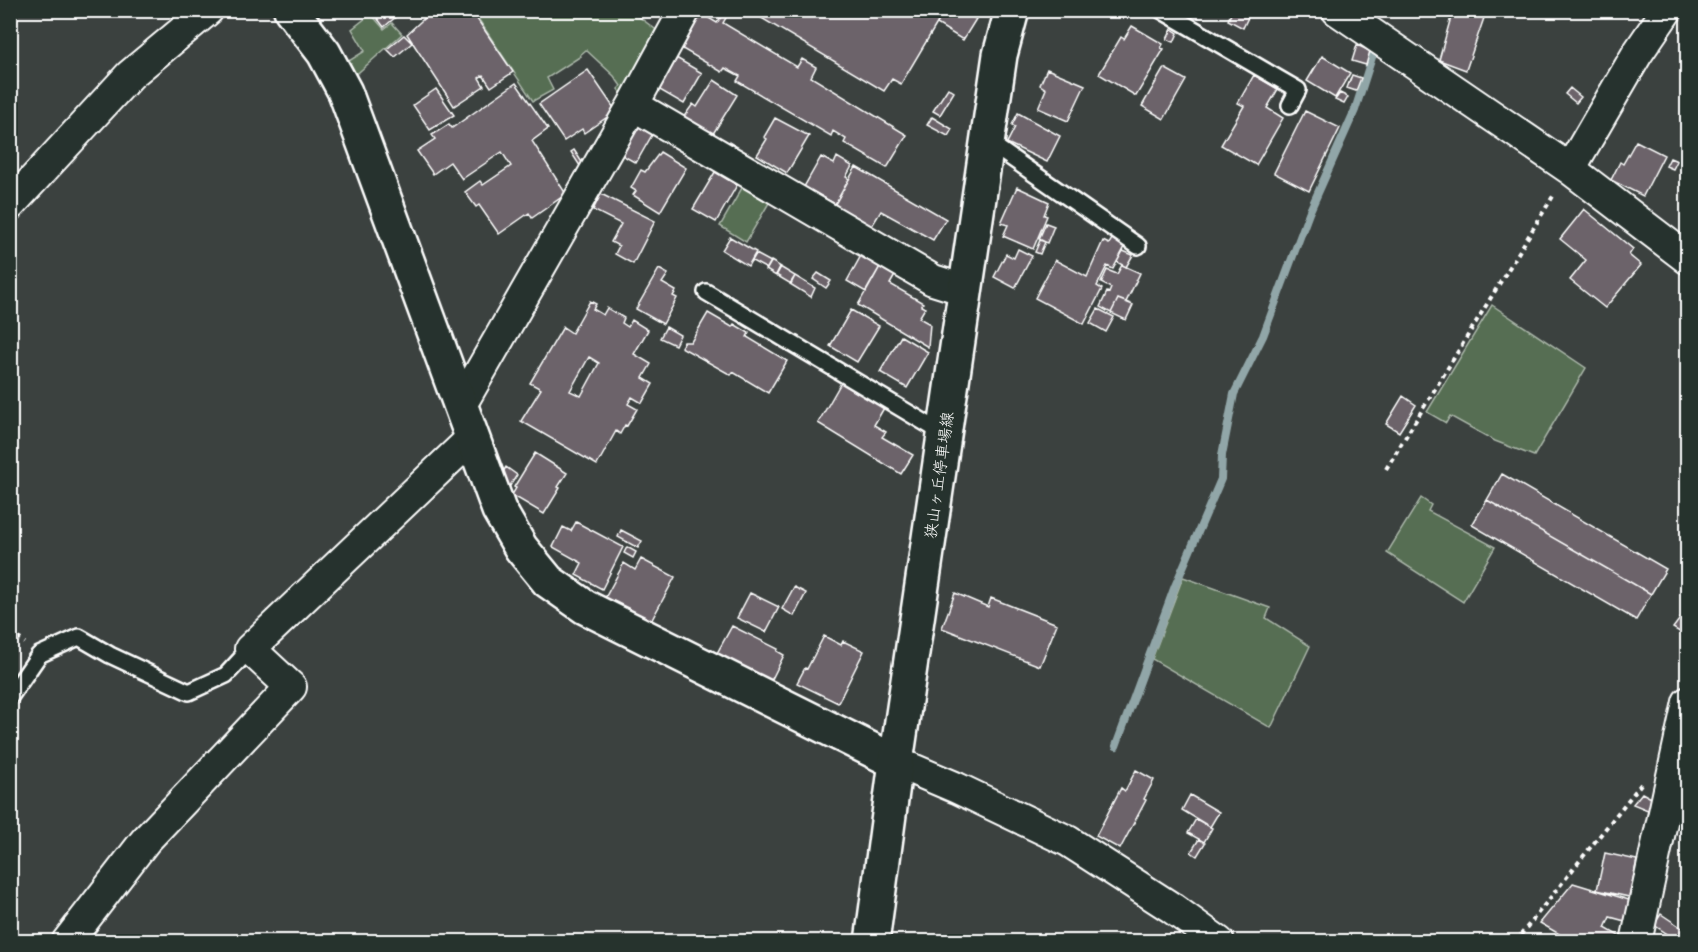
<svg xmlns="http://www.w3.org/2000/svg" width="1698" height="952" font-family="Mali,'Klee One',sans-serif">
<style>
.green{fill:#566e53;stroke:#aab6a9;stroke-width:1.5}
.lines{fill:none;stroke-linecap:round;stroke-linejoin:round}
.stream{stroke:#91a6a8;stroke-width:8}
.building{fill:#6c636a;stroke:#fff;stroke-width:1.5;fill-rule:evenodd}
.service-casing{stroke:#fff;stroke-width:20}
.minor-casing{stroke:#fff;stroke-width:34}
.tertiary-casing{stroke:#fff;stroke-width:38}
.secondary-casing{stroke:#fff;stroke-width:38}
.path{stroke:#fff;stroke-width:4;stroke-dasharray:4.5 4.5;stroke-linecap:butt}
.service{stroke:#26332d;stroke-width:15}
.minor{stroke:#26332d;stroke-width:30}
.tertiary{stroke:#26332d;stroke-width:33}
.secondary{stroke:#26332d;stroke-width:33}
.labels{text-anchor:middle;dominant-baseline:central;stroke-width:4.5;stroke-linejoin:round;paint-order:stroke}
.street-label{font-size:16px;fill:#fff;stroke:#26332d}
</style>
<rect width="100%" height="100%" fill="#3b413f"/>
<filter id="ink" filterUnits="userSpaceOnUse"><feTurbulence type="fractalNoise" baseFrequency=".0167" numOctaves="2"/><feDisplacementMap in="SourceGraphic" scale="12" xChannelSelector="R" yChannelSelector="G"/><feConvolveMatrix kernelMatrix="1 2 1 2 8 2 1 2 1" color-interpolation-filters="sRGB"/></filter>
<g filter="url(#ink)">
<path class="green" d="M473 11H631L663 35 626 100 618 89 621 86 614 76 586 50 580 55 581 56 547 78 553 90 533 101Z
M371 14 384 29 392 23 402 34 352 78 344 64 365 51 352 29Z
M746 181 773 196 746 242 720 226Z
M1492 305 1586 368 1534 456 1495 441 1450 416 1446 423 1427 412Z
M1421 498 1431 505 1428 511 1495 547 1463 602 1387 553Z
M1183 577 1270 608 1266 618 1310 646 1271 728 1152 659Z"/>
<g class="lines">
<path class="stream" d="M1116 746 1175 586 1221 479 1222 455 1234 394 1263 336 1309 213 1355 110 1374 51"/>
</g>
<path class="building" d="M371 10H404L384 27Z
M433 10H471L513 72 491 87 483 75 479 78 484 86 454 106 407 34Z
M748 10H945L901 84 892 79 884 91Z
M945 10H962L976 19 963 40 937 24Z
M1233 10H1245L1250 13 1243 28 1228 20Z
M1453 10H1463L1484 18 1466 70 1439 60Z
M699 12 717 23 723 14 727 16 723 23 797 67 802 59 816 67 811 77 907 135 887 168 844 143 846 139 833 131 831 136 737 81 740 76 725 68 722 72 679 47Z
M1132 26 1163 44 1161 48 1164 49 1136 96 1099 74 1121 37 1124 39Z
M1172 29 1178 33 1174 42 1167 39Z
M404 35 412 43 395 57 387 49Z
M1357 45 1370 51 1366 65 1352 61Z
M671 55 702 73 684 104 653 86Z
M1322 56 1350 73 1335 98 1307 81Z
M1164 68 1186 80 1164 119 1142 106Z
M1047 69 1085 85 1068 121 1038 108 1046 89 1040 85Z
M588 70 616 111 584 133 582 129 564 141 539 104Z
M1254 75 1278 89 1267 108 1283 118 1256 165 1221 145 1244 106 1238 103Z
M1352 75 1361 78 1356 91 1347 88Z
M714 80 737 95 711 137 680 122 693 104 697 107Z
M516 83 548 129 532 141 566 194 532 218 529 213 499 234 479 205 476 207 465 192 480 181 483 185 511 166 502 152 462 179 450 162 433 174 417 151 435 139 432 135 449 124 452 128Z
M948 88 954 92 940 115 933 111Z
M1570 88 1581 97 1576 103 1565 94Z
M436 89 454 115 430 130 413 105Z
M1340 93 1348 97 1344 104 1335 100Z
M1305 111 1340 128 1309 191 1274 173Z
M1018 113 1060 136 1047 162 1007 143 1015 127 1012 125Z
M635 116 656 128 636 163 615 151Z
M932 117 952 129 948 136 927 125Z
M775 118 809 136 787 173 757 155 767 139 764 137Z
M1636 141 1664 155 1643 196 1611 180 1620 162 1623 164Z
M574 150 585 167 582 169 571 152Z
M660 152 686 168 660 212 633 195 636 191 631 188 641 170 645 172Z
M821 157 834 164 837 157 852 166 846 177 849 179 835 204 804 187Z
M1670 158 1677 161 1673 169 1666 166Z
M856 167 946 219 933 240 881 211 867 234 830 213Z
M715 172 737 185 716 222 693 209Z
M1017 187 1049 202 1044 215 1047 216 1033 249 1003 236 1008 225 1001 223Z
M601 194 655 221 633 264 615 254 619 246 611 242 621 224 593 210Z
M1584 209 1633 249 1629 255 1641 265 1605 308 1570 280 1586 260 1560 239Z
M1046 223 1054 226 1047 243 1039 239Z
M730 237 756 252 748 266 722 250Z
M1113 237 1126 245 1113 269 1107 266 1097 286 1102 289 1084 324 1035 298 1055 260 1087 277 1103 241 1109 244Z
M1040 240 1045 242 1040 254 1035 252Z
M1018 249 1032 256 1015 288 994 277 1006 254 1014 258Z
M1123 251 1133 255 1126 267 1117 262Z
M863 252 882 263 866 292 847 281Z
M756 254 771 262 767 269 752 261Z
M771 261 781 267 776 276 766 270Z
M882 263 897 272 890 284 923 303 921 306 925 308 919 318 930 324 928 347 858 305Z
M1122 265 1140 273 1126 302 1118 299 1111 313 1100 307 1107 292 1109 293 1111 288 1101 283 1107 270 1117 274Z
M780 267 795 276 791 284 776 275Z
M659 269 668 274 662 283 676 291 673 296 677 298 663 324 636 309Z
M818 273 831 281 826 288 813 279Z
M795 276 815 288 811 297 790 284Z
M1118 299 1133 305 1126 320 1111 313Z
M590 301 596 304 593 309 603 315 607 308 624 318 622 323 628 327 632 320 648 330 634 354 651 364 643 378 653 384 642 403 632 397 628 404 637 409 627 426 625 425 620 434 616 431 597 465 521 421 541 389 530 383 563 327 572 333ZM589 357 599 363 581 396 570 391Z
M1098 309 1114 317 1106 332 1090 323Z
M851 310 879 326 857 362 830 346Z
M708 313 732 327 734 324 749 333 747 337 787 361 768 393 733 372 731 375 681 347 684 342H691Z
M666 327 680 335 675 345 660 338Z
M901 336 928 352 907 388 880 372Z
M842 381 884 408 874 425 886 432 882 437 913 455 901 474 818 423Z
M1403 396 1416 405 1399 432 1386 424Z
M535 453 567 473 558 487 560 488 544 514 512 495 516 488 514 487Z
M506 467 517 475 508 489 497 482Z
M1502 474 1666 569 1651 594 1487 500Z
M1487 500 1651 594 1636 620 1472 525Z
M576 522 623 547 602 589 576 575 582 563 553 547 563 527 571 531Z
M621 530 642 541 638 548 618 537Z
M627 547 636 552 633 558 624 553Z
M641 559 675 577 649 625 604 600 624 563 635 570Z
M794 587 806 593 794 616 782 609Z
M750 593 779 607 766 632 737 618Z
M955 593 988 607 991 598 1057 624 1040 666 942 628Z
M1688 608V637L1673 628Z
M732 626 778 649 777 651 784 655 771 681 763 677V679L716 655Z
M824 636 841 645 843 641 864 651 838 703 797 683 805 668 807 669Z
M1136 770 1154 780 1144 799 1146 800 1120 849 1096 836 1121 788 1125 791Z
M1642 793 1653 799 1650 811 1633 804Z
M1190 795 1219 812 1210 827 1182 810Z
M1688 809V827L1681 823Z
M1196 819 1212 828 1204 842 1188 833Z
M1199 839 1205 843 1197 856 1191 852Z
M1605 853 1637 860 1629 897 1597 890Z
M1573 883 1629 900 1625 921 1610 917 1605 928 1621 937 1619 942H1573L1540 923Z
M1661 914 1685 930 1678 941 1654 925Z"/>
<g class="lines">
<g class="service-casing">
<path id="service" d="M1161 10 1298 90 1290 105
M987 141 1138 246
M706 292 944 434
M10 697 39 655 79 637 110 655 189 692 226 675 250 649"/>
</g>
<g class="minor-casing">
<path id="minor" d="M1337 10 1570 169 1688 259
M633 105 933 280 965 290
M1570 169 1637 54 1667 10
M10 205 130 75 208 10
M461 405 633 105 685 10
M896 762 957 788 1068 841 1172 908 1219 942
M67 942 145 841 291 687 250 649 473 437
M1636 942 1688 702"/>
</g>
<g class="tertiary-casing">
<path id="tertiary" d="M291 10 324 53 345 92 499 510 521 548 548 581 585 607 896 762"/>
</g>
<g class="secondary-casing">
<path id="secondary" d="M872 942 896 762 1000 55 1012 10"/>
</g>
<path class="path" d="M1386 469 1555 193
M10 632 25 643
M1515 942 1641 784"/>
<use href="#service" class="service"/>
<use href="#minor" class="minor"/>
<use href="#tertiary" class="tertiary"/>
<use href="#secondary" class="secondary"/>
</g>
</g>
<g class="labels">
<g class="street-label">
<text transform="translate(938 475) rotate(-82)">狭山ヶ丘停車場線</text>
</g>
</g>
<rect width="1698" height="952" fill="none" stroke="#26332d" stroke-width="36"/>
<rect x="18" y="18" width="1662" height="916" fill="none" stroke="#fff" stroke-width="2" filter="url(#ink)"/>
</svg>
